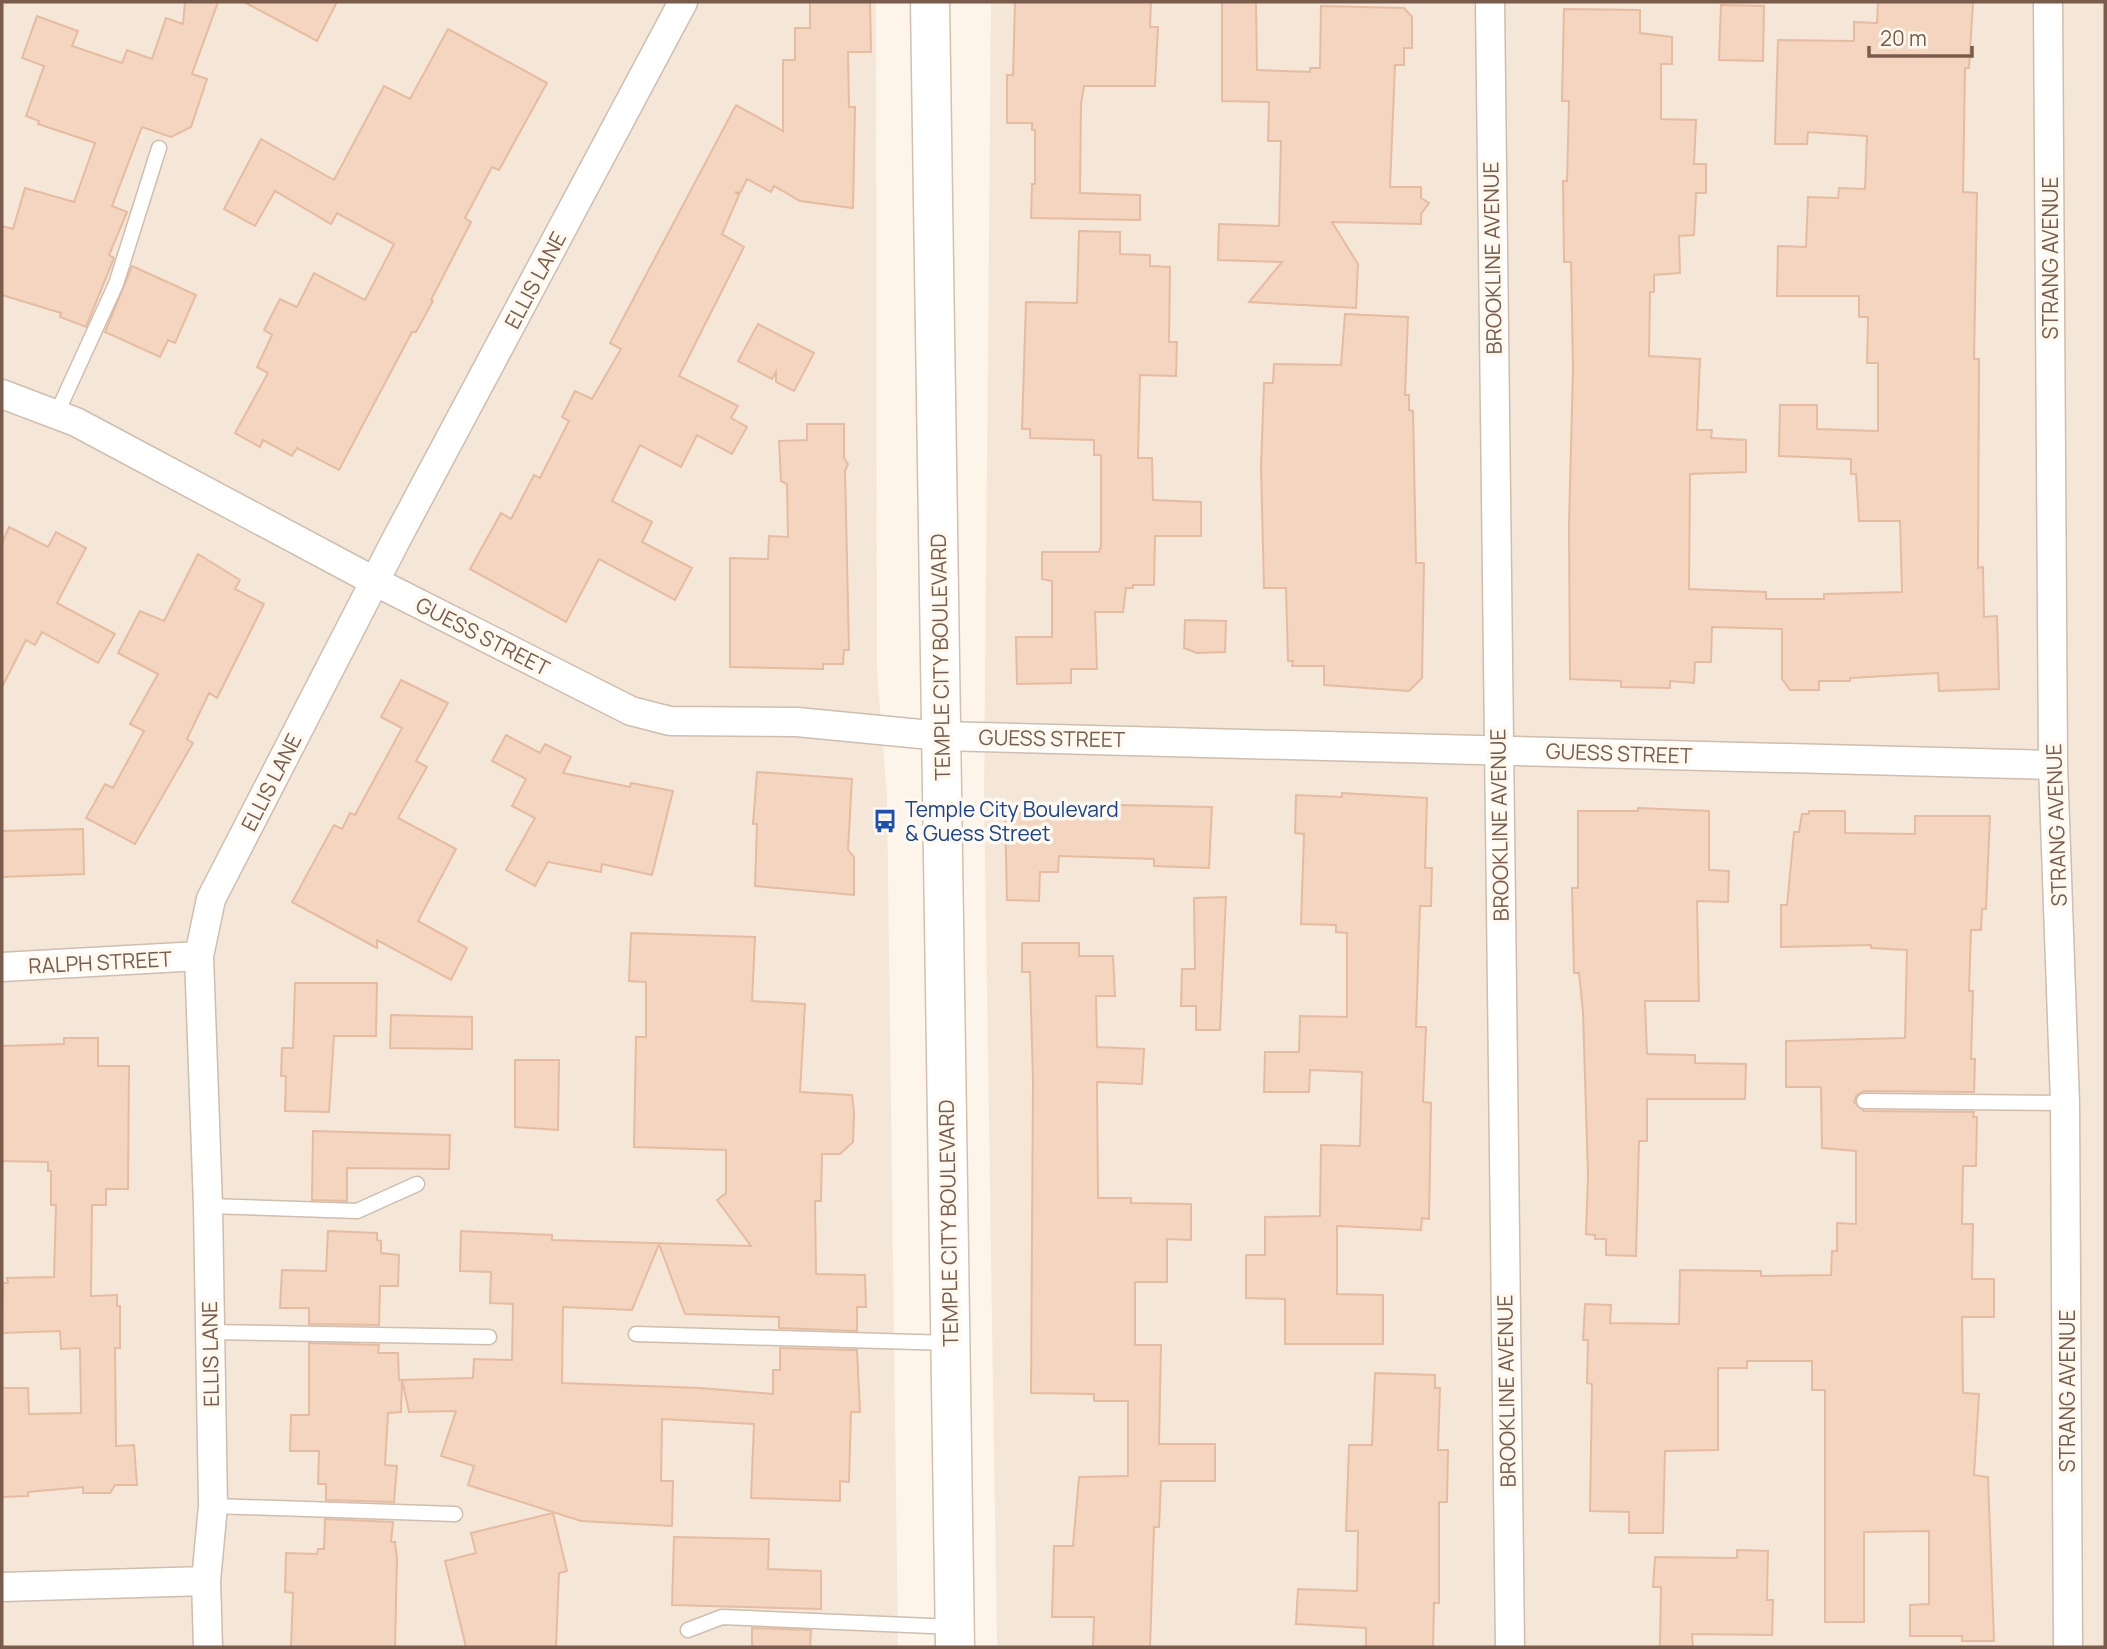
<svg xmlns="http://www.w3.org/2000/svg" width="2107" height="1649" font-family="Manrope,sans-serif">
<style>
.residential{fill:#f5e7d7}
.building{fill:#f4d5c0;stroke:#e7bb9f;stroke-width:2}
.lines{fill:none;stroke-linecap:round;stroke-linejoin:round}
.service-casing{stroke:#d0bdad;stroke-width:17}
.minor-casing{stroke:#d0bdad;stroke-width:31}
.secondary-casing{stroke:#d6bfad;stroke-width:41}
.service{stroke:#fff;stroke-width:14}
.minor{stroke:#fff;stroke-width:28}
.secondary{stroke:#fff;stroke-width:38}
.labels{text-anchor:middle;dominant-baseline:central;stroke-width:7;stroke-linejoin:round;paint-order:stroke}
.street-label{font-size:21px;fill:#795c4b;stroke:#fff9f0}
.transit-label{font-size:21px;fill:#164399;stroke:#fff9f0;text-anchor:start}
</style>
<rect width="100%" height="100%" fill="#fdf5e9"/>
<path class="residential" d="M2 2H876L877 671 887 796 898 1647H2Z
M991 2H2105V1647H997L984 798Z"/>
<path class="building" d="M185 2H218L192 74 207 79 191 127 171 137 142 127 112 206 127 212 109 255 114 258 86 327 60 317 61 313 2 295V226L13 229 25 188 74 202 95 143 38 124 39 121 26 116 44 66 22 58 37 16 78 31 72 46 122 63 127 50 152 59 166 18 183 24Z
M244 2H337L317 41Z
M810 2H870L871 52H848L849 107H855L853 208 800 201 774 186 771 192 747 179 740 193 735 192 739 195 722 234 744 247 679 376 738 406 731 418 747 427 732 454 697 435 681 467 640 445 612 501 652 522 642 542 692 568 675 600 599 559 566 622 470 569 501 513 511 519 534 475 540 478 569 421 562 417 575 391 592 399 621 349 610 343 736 105 783 131V60H795V28H810Z
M1015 2H1151L1150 27H1158L1155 86H1084L1081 104 1080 193 1140 195V220L1031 218 1032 184H1035V130H1032V123H1007V75H1013Z
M1222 2H1256L1257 70 1310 72V68H1320L1321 6 1404 8 1412 17V48H1404V65H1395L1390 187H1421V198L1429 203 1421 214V224L1332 222 1358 264 1356 308 1249 302 1282 262 1218 260 1219 224 1279 226 1281 141H1268L1269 102 1222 101Z
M1878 2H1973L1969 68H1965L1963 192 1977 193 1974 359H1979L1978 568 1983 567 1984 617 1997 616 1999 689 1939 691 1938 673 1850 678V681H1819V690H1790L1782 679V629L1712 627 1711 662H1695L1694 683 1670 681V688L1621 687V681L1570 679 1569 524 1573 368 1571 262H1564L1563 181H1567L1569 101H1562L1564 9 1640 10V33L1672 37V64H1661V119L1696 120 1694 164H1706V193H1696L1694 235 1679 236 1680 273 1654 275V292H1650L1649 356 1700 359 1697 430H1712L1711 438 1746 440V472L1690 474 1689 589 1766 592V599H1824V594L1902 592 1900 521H1859L1856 474H1851V459L1779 456 1780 405H1817V429L1878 431V363H1867L1868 317H1859V296H1777L1778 246 1806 247 1808 197 1838 198 1839 188 1865 189 1867 136 1808 132 1807 144H1775L1778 40 1854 41V22L1877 23Z
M1721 5 1764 6 1763 61 1719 60Z
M448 29 547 83 499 170 492 167 465 218 471 222 431 300 433 301 416 332H412L339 470 297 448 292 456 263 440 260 447 235 433 268 373 257 367 272 335 264 330 280 299 297 307 314 273 365 300 394 244 337 213 331 224 275 191 255 226 224 209 261 139 334 180 384 86 410 99Z
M1079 231 1120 232V254L1150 255V266L1170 267 1169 342H1177L1176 376 1140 375 1138 458H1152L1153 500 1201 502V536H1155L1154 585H1133V588H1126L1123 612H1095L1097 669H1071V683L1017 684 1016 637H1052V581L1042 579V552H1099L1101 546V455H1094V440L1030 438V429H1022L1026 302 1077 303Z
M132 266 196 295 175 343 168 340 160 357 105 332Z
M1345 314 1408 317 1405 395H1409V410L1413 411 1416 563H1424L1422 678 1409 691 1324 685V666H1292L1293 661H1288L1286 588H1264L1261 467 1264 383H1273L1274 364 1341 365Z
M758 324 814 353 794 391 776 382V372L772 379 738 361Z
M807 424H844V458L848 464 845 471 849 650H844L843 664H823V669L730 667V558L768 559 769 536 788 537 787 484 781 481 779 441 807 440Z
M9 527 48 547 56 532 86 548 57 603 115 634 98 663 42 632 35 645 26 640 2 687V543Z
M198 554 240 580 235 589 264 604 217 698 209 693 187 739 193 743 135 844 86 818 105 784 113 788 144 731 130 724 158 674 118 653 140 611 164 621Z
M1185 620 1226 621 1225 652 1197 653 1184 648Z
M401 680 448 703 416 761 427 767 398 818 456 849 418 921 467 948 451 980 377 940V948L292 902 334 825 342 829 350 813 355 815 402 728 381 717Z
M506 735 540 753 545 744 571 757 563 773 630 787 631 783 673 791 652 875 602 864 601 872 548 862 535 886 506 870 535 818 512 806 526 779 492 761Z
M757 772 852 779 848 850 854 857V895L755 886 757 824H753Z
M1342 793 1427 798 1425 868H1432L1431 906H1420L1416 1027H1426L1423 1102 1431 1103 1429 1219 1422 1218 1421 1230 1337 1226V1294L1383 1295V1344H1285V1299L1246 1298V1255H1265V1217L1320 1216 1321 1145 1360 1146 1362 1072 1310 1070 1309 1092H1264L1265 1052H1299L1300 1016 1347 1017V933L1336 932V925L1301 924 1304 834 1295 833 1296 795 1342 797Z
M1120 805 1212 807 1209 868 1154 866V859L1059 856 1058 872H1040L1039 901 1007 900 1005 813 1098 814V807L1120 808Z
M1638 808 1709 811V870L1729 871 1728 902 1697 901 1699 1001H1645L1647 1054 1695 1055V1063L1746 1064 1745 1099H1647V1141H1639L1636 1256 1606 1255V1239H1595V1235L1586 1234 1588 1175 1583 1012 1579 973H1574L1572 888H1578V811H1638Z
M1809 811H1845V833L1915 834V816H1990L1986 909H1982L1981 930H1971L1969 991H1973L1971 1059H1975L1974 1092 1864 1091 1856 1096 1854 1102 1864 1111 1974 1112 1973 1117H1977L1976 1166H1963L1962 1224H1973L1972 1279H1994V1317H1962L1963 1393 1979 1394 1974 1475 1988 1477 1994 1641H1962V1636H1910V1605L1929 1604V1531L1864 1532V1622H1825V1390H1812V1361H1747V1368H1718V1450L1665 1451 1663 1533H1629V1512L1590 1511 1592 1384 1587 1383 1588 1340H1583L1585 1304 1611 1305 1610 1323 1679 1324 1680 1270 1761 1271V1276L1831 1275 1832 1251H1837V1223L1856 1224V1151L1822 1148 1821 1087H1786V1041L1905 1038 1907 950 1871 948V945L1781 947V905H1787L1794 832H1799L1802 814H1809Z
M83 829 84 874 2 877V831Z
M1226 897 1220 1030H1196V1006H1181L1182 969H1195L1194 898Z
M631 933 755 937 752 1001 805 1004 800 1092 852 1095 854 1112 853 1142 840 1154H822L821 1201H815L816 1274 865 1275 866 1307H857V1331L779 1328V1317L685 1314 659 1244 632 1310 563 1307 562 1383 700 1388 773 1394V1370H780V1348L857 1350 860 1412H851L849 1482 840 1481V1501L751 1498 754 1424 662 1419 661 1481H673L672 1526 581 1521 468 1485 474 1466 441 1456 456 1411 409 1412 402 1380 401 1412 388 1413 385 1465 397 1466 394 1502 326 1500V1484H318L319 1451H290L291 1415H309V1343L379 1345 378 1353H398L399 1380 473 1378 474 1359 512 1360 513 1304 490 1303 491 1272 460 1271 461 1231 552 1235V1240L751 1246 717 1200 726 1193V1150L634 1147 636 1037H646V982L629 981Z
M1022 943H1079V956H1113L1115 996H1096L1097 1047 1144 1049 1142 1084 1097 1082 1098 1198H1131V1203L1191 1204V1240L1167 1239V1282H1135V1345H1161L1159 1444H1215V1481H1161L1159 1527H1154L1150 1647H1093L1094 1617H1052L1054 1546H1073L1079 1477 1128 1476V1401H1094V1394L1031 1393 1033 1082 1030 972H1022Z
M295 983H377L376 1036H334L329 1112 285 1111 286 1076H281L282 1048H293Z
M391 1015 472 1017V1049L390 1048Z
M64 1038H98V1066H129L128 1189H106V1205H92L91 1296 117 1295V1306H120V1348H115L116 1446 134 1445 137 1485H115L110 1493H83V1487L28 1492V1496L2 1497V1388H28L29 1414 81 1413 80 1348 61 1349 60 1331 2 1333 3 1283H8L7 1278 54 1277 56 1205H51V1171H48V1162L2 1161V1046L64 1044Z
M515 1060H559L558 1130 515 1127Z
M313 1131 450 1135 449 1169 347 1168V1201L312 1200Z
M328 1231 377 1233V1240L381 1241V1253L399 1255 398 1286H380L379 1325 309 1324V1308H280L282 1270 326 1271Z
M1375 1373 1435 1375V1388H1440L1438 1450H1448L1447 1502H1439V1603H1434L1433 1647H1366V1628L1296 1624 1298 1589 1357 1591 1358 1531H1346L1349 1445H1372Z
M553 1513 567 1571 559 1573 556 1647H466L445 1561 476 1553 471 1533Z
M325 1519 393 1522 391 1542H395L397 1559 395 1647H291L293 1593 285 1592 286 1553 317 1554 318 1549H324Z
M674 1537 769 1539 768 1569 821 1571V1609L672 1605Z
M1737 1550 1768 1551 1767 1600H1773L1772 1635 1692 1634 1693 1647H1660L1661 1587H1653L1655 1557 1737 1558Z
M752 1628 811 1630 810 1647H752Z"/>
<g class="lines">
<g class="service-casing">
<path id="service" d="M56 415 116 284 159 148
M1864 1101 2065 1103
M208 1206 357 1211 417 1184
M209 1332 489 1337
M636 1334 950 1343
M213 1506 455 1514
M688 1630 722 1617 954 1627"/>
</g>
<g class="minor-casing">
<path id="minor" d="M1490 2 1510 1647
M2048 2 2053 765 2065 1103 2068 1647
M2 394 76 422 374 581 631 711 670 721 797 722 941 736 2053 765
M2 967 199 956
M2 1587 206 1581
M208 1647 206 1581 213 1506 208 1206 199 956 211 899 397 538 683 2"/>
</g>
<g class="secondary-casing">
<path id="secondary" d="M930 2 955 1647"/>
</g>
<use href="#service" class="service"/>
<use href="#minor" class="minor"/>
<use href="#secondary" class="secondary"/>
</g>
<defs>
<g id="bus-bare" transform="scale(1.89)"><path d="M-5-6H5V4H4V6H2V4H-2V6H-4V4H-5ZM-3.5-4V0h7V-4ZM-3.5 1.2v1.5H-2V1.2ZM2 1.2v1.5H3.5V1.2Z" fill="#1a4fb4" stroke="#fff9f0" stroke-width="2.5" paint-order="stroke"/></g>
</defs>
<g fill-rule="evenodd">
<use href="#bus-bare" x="885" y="821"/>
</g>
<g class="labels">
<g class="street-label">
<text transform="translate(1492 258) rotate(-91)">BROOKLINE AVENUE</text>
<text transform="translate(2050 258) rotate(-90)">STRANG AVENUE</text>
<text transform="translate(535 280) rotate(-62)">ELLIS LANE</text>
<text transform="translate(483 636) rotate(27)">GUESS STREET</text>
<text transform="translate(940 657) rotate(-91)">TEMPLE CITY BOULEVARD</text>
<text transform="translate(1052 738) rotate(1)">GUESS STREET</text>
<text transform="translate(1619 753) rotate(2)">GUESS STREET</text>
<text transform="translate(271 782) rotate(-63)">ELLIS LANE</text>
<text transform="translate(1499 825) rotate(-91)">BROOKLINE AVENUE</text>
<text transform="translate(2056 825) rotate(-92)">STRANG AVENUE</text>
<text transform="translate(100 962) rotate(-3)">RALPH STREET</text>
<text transform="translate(948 1223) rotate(-91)">TEMPLE CITY BOULEVARD</text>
<text transform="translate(210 1354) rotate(-91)">ELLIS LANE</text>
<text transform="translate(1506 1391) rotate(-91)">BROOKLINE AVENUE</text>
<text transform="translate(2067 1391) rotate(-90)">STRANG AVENUE</text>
</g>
<g class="transit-label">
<text x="905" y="809">Temple City Boulevard<tspan x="905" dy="24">&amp; Guess Street</tspan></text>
</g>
</g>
<rect width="2107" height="1649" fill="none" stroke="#795c4b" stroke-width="7"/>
<path d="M1869 46v10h103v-10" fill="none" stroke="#795c4b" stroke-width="3.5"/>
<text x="1880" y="46" font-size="21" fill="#795c4b" stroke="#fff9f0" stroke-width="5" paint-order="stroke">20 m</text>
</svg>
